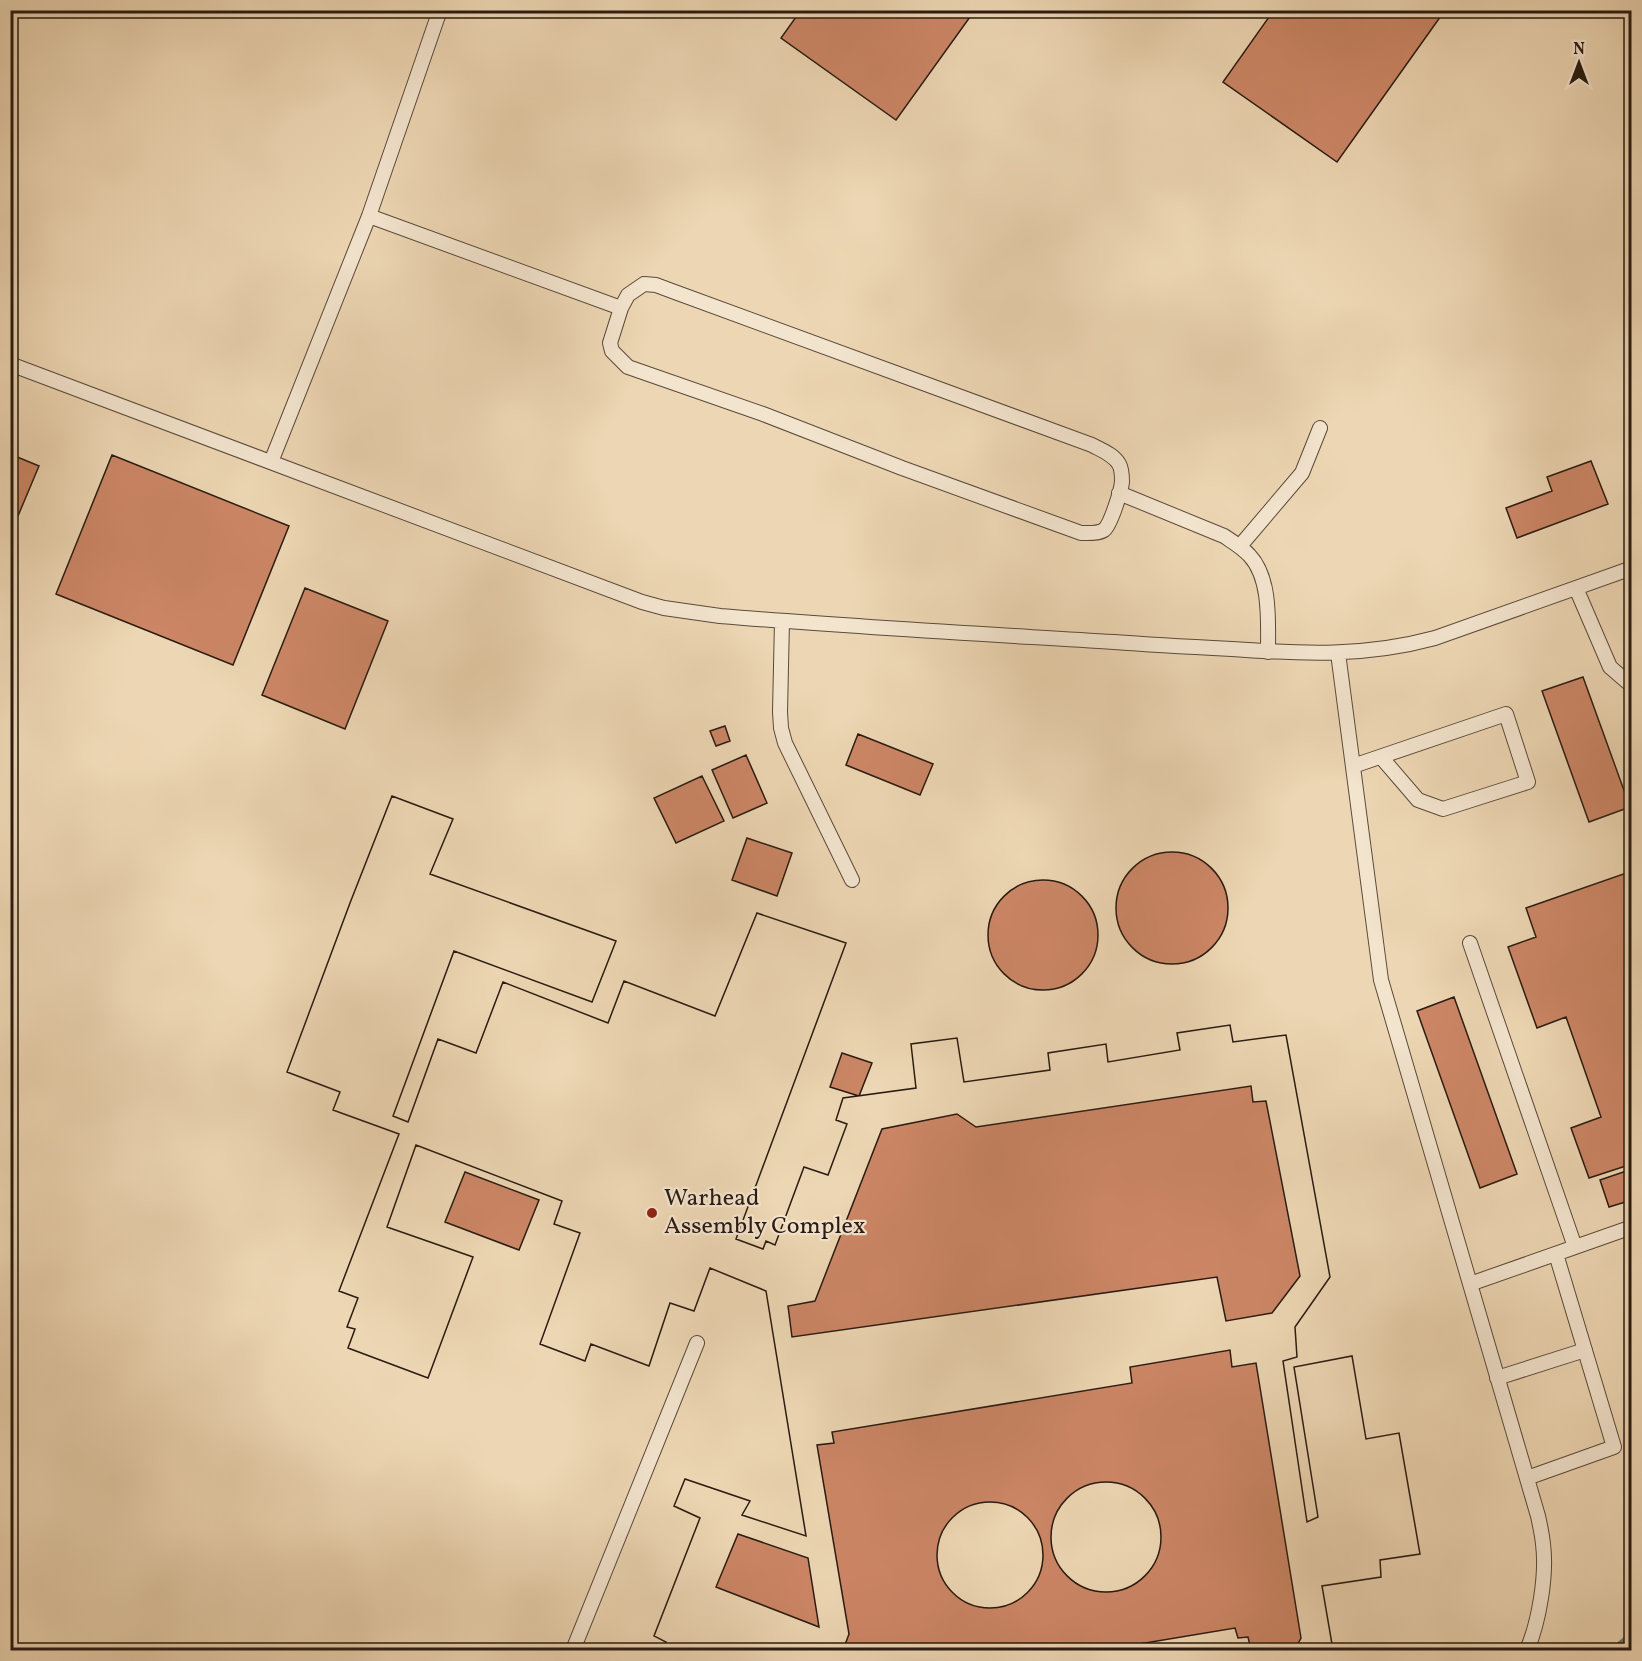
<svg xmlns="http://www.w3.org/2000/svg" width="1642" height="1661" font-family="Vollkorn,serif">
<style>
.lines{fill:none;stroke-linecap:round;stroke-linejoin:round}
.stream{stroke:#6d7972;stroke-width:10}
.building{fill:#cc8666;stroke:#291b12;stroke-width:1.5;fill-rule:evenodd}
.service-casing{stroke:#5a4a3a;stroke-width:16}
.service{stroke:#f3e4ce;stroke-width:14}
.poi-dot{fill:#8f2418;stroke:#f3e4ce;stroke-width:2}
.labels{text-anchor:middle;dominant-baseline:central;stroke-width:4.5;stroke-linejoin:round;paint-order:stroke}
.poi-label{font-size:24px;fill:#291b12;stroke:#f3e4ce;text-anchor:start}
</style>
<rect width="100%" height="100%" fill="#edd6b3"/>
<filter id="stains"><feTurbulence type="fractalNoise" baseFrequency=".00333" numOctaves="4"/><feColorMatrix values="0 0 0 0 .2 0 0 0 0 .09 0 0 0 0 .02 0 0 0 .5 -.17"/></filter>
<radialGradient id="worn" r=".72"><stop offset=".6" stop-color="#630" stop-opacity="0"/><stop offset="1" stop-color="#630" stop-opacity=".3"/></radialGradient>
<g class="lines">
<path class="stream" d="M1616 1650 1632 1637"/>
</g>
<path class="building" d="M801 10H975L896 120 781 38Z
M1274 10H1440L1443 13 1337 162 1223 82Z
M10 454 39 466 10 535Z
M112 455 289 526 233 665 56 594Z
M1591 461 1608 504 1517 538 1506 508 1552 491 1547 477Z
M305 588 388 621 345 729 262 695Z
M1583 677 1630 807 1589 822 1542 691Z
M725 726 730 741 716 746 710 731Z
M858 734 933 764 920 795 846 765Z
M746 755 767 803 733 818 712 770Z
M702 776 724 821 676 843 654 798Z
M392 796 453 819 430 874 616 941 592 1002 454 951 393 1116 408 1122 438 1039 476 1053 503 982 608 1023 624 981 715 1016 757 913 846 943 736 1239 763 1249 766 1241 775 1245 804 1167 828 1175 847 1124 836 1120 843 1098 916 1088 911 1044 957 1038 964 1082 1050 1070 1048 1053 1106 1044 1108 1062 1180 1050 1177 1033 1230 1025 1233 1042 1286 1035 1330 1277 1295 1327 1297 1357 1283 1361 1307 1522 1318 1517 1294 1367 1352 1356 1366 1439 1399 1433 1420 1554 1380 1560 1381 1577 1322 1586 1332 1644 1327 1650H1288L1295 1649 1301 1638 1256 1363 1232 1367 1230 1350 1130 1367 1132 1383 832 1432 834 1443 817 1445 849 1634 843 1650H662L666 1642 654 1636 700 1518 674 1506 685 1479 750 1501 742 1515 806 1536 766 1291 710 1268 694 1311 670 1303 649 1366 591 1344 585 1361 540 1344 580 1233 554 1224 562 1201 416 1145 387 1227 473 1257 428 1378 348 1348 355 1329 347 1327 358 1298 339 1291 399 1134 333 1110 340 1092 287 1072 350 903ZM1251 1086 1253 1102 1266 1101 1300 1276 1272 1313 1226 1321 1217 1277 792 1337 788 1306 815 1301 882 1129 957 1114 976 1127ZM738 1534 808 1558 819 1627 716 1587Z
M392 796 453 819 430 874 616 941 592 1002 454 951 393 1116 408 1122 438 1039 476 1053 503 982 608 1023 624 981 715 1016 757 913 846 943 736 1239 763 1249 766 1241 775 1245 804 1167 828 1175 847 1124 836 1120 843 1098 916 1088 911 1044 957 1038 964 1082 1050 1070 1048 1053 1106 1044 1108 1062 1180 1050 1177 1033 1230 1025 1233 1042 1286 1035 1330 1277 1295 1327 1297 1357 1283 1361 1307 1522 1318 1517 1294 1367 1352 1356 1366 1439 1399 1433 1420 1554 1380 1560 1381 1577 1322 1586 1332 1644 1327 1650H662L666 1642 654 1636 700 1518 674 1506 685 1479 750 1501 742 1515 806 1536 766 1291 710 1268 694 1311 670 1303 649 1366 591 1344 585 1361 540 1344 580 1233 554 1224 562 1201 416 1145 387 1227 473 1257 428 1378 348 1348 355 1329 347 1327 358 1298 339 1291 399 1134 333 1110 340 1092 287 1072 350 903Z
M747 838 792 853 777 896 732 880Z
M1116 908a56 56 0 1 1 112 0a56 56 0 1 1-112 0Z
M1632 871V1164L1589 1178 1571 1128 1601 1117 1566 1017 1537 1028 1508 947 1536 937 1526 908Z
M988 935a55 55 0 1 1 110 0a55 55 0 1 1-110 0Z
M1454 997 1517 1174 1480 1188 1417 1011Z
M842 1053 872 1063 859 1096 830 1087Z
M1632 1169V1200L1609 1207 1600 1180Z
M465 1172 539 1200 519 1250 445 1222Z
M1051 1537a55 55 0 1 1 110 0a55 55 0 1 1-110 0Z
M937 1555a53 53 0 1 1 106 0a53 53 0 1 1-106 0Z
M1235 1628 1238 1638 1248 1637 1251 1650H1103Z"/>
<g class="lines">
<g class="service-casing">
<path id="service" d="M369 216 621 308
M644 284 656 285 672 291 1092 445C1101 450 1113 454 1119 464 1122 469 1122 476 1122 482 1121 491 1111 524 1104 530 1098 534 1088 533 1081 533L902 468 763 414 628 367 612 351 610 343 621 308 628 295Z
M10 364 642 602 664 608 720 616C851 627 983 634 1114 642 1154 645 1193 647 1232 649 1303 654 1365 657 1435 638L1632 568
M271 462 369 216 440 10
M1119 493 1224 536C1233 542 1243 548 1250 556 1271 579 1268 622 1268 652
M1240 546 1302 473 1320 428
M1576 588 1610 667 1632 686
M782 621 780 712 781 728 785 743 852 880
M1338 653 1381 980 1538 1516C1540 1525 1542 1534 1543 1544 1547 1575 1539 1622 1527 1650
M1353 766 1506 714 1528 782 1443 809 1418 800 1381 757
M1470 943 1575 1247
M1470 1284 1632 1227
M1497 1378 1585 1350
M1527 1478 1614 1447 1556 1254
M573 1650 697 1343"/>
</g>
<use href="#service" class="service"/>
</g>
<circle class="poi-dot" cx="652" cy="1213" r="6"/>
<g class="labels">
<g class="poi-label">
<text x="664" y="1199">Warhead<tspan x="664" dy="28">Assembly Complex</tspan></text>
</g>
</g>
<rect width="1642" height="1661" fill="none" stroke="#edd6b3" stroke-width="36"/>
<rect x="12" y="12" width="1618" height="1637" fill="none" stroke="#291b12" stroke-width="3"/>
<rect x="18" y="18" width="1606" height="1625" fill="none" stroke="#291b12" stroke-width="1.5"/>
<g transform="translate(1579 63)" stroke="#f3e4ce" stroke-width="4.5" paint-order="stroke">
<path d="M0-4.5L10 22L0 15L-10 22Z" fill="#291b12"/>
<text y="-9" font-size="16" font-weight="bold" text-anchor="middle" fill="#291b12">N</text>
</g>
<rect width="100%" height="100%" filter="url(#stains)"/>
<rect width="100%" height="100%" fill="url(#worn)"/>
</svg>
